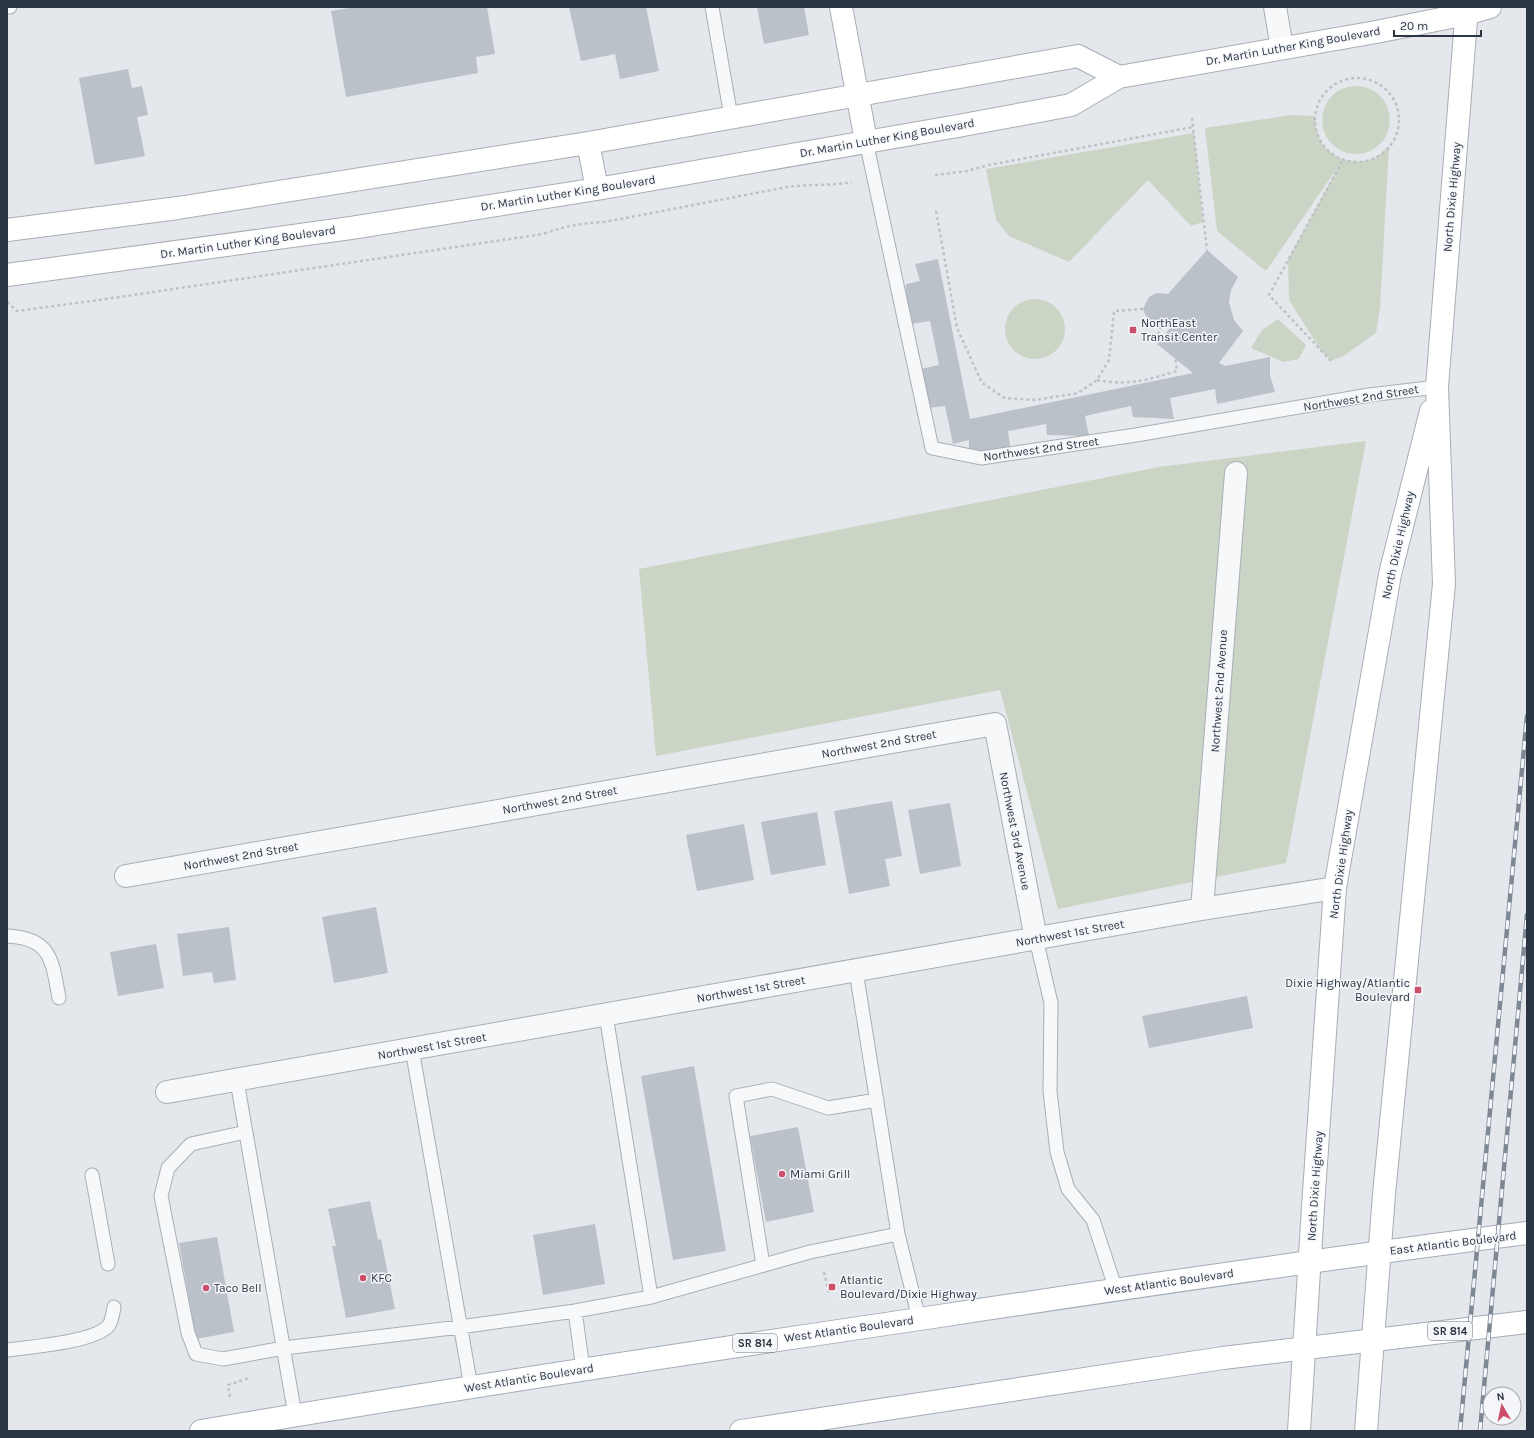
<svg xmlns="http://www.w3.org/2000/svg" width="1534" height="1438" font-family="Karla,sans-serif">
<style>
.green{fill:#cad5c5}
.building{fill:#bbc1c8}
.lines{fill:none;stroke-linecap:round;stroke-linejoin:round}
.lane-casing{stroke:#a9aeb5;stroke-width:15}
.street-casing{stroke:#a9aeb5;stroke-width:24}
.secondary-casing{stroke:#a9aeb5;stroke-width:24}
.primary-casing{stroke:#a3adb7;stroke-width:24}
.path{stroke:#bec2c7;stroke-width:2.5;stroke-dasharray:3 3;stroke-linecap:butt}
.lane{stroke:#f7f8fa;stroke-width:13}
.street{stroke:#f7f8fa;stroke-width:22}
.secondary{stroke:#fff;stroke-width:22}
.primary{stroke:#fff;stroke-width:22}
.rail-casing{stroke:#7e8895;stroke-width:4.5}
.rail{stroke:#f4f6f9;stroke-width:3;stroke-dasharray:9;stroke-linecap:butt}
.poi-dot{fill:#cb4e6a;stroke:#f4f6f9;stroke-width:1.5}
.labels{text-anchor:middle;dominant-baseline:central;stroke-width:3;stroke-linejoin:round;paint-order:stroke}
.shield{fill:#f4f6f9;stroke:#68707a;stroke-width:1}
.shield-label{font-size:11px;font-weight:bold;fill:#2c3643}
.street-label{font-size:12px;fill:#2c3643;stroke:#f4f6f9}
.poi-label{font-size:12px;fill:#2c3643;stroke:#f4f6f9;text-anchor:start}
</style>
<rect width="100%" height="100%" fill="#e4e7eb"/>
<path class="green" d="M1322 120a34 34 0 1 1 68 0a34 34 0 1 1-68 0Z
M1292 115 1315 116C1315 124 1316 132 1320 140 1330 159 1355 167 1374 158 1380 155 1384 151 1389 146L1380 308 1376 333 1345 355 1331 361 1320 349 1289 300 1288 260 1340 164 1266 271 1217 231 1205 128Z
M1194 133 1203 222 1191 226 1148 180 1069 262 1009 236 996 220 986 169Z
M1005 329a30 30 0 1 1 60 0a30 30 0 1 1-60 0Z
M1278 319 1306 345 1299 359 1283 362 1251 348 1262 330Z
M1366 441 1286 863 1058 909 1000 690 656 756 639 569 1159 467Z"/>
<path class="building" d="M355 7H487L495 54 476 57 478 73 346 97 331 11Z
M569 7H646L659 71 620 79 615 54 581 61Z
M757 7H804L809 35 764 44Z
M128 69 132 88 142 86 148 115 137 117 145 156 95 165 79 78Z
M1207 250 1238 277 1231 290 1229 302 1234 320 1243 331 1219 363 1225 366 1270 357V375L1275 392 1217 404 1215 389 1170 398 1174 419 1133 417 1131 406 1085 416 1089 436 1047 435 1046 424 1008 431 1011 453 969 451V440L953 444 945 406 928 408 921 369 939 365 930 321 905 325 906 284 920 281 915 264 938 259 970 419 1193 373 1157 344 1170 328 1162 321 1157 323 1151 320 1146 316 1143 309 1149 297 1156 293 1168 294Z
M892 801 902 856 885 859 890 886 849 894 834 811Z
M950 803 961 866 920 874 908 810Z
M817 812 826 865 771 875 761 822Z
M744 824 754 880 697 891 686 835Z
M376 907 388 973 334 983 322 917Z
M229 927 236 980 214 983 212 972 183 976 177 934Z
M156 944 164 988 118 996 110 952Z
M1247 996 1253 1028 1149 1048 1142 1016Z
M694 1066 726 1251 673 1260 641 1076Z
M798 1127 814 1212 766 1222 750 1136Z
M370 1201 378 1240 381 1239 395 1309 346 1318 332 1246H336L328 1209Z
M595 1224 605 1284 543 1295 533 1235Z
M217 1237 234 1332 196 1339 179 1243Z"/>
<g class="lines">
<g class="lane-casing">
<path id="lane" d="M7 7H10
M712 7 731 117
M866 141 932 448 981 458 1136 435 1369 395 1437 387
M7 936C52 938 52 961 59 998
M1036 939 1051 1003 1050 1091 1057 1152 1068 1189 1093 1220 1116 1290
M856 971 898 1234 919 1319
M606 1015 651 1297
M412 1049 471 1387
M237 1081 295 1415
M246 1132 191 1144 168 1168 161 1196 188 1333 196 1354 223 1359 284 1348 460 1327 575 1311 651 1297 810 1252 898 1234
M92 1175 108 1264
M763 1265 736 1096 772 1089 828 1108 877 1100
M575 1311 583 1369
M7 1350C29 1347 97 1342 109 1325 112 1321 113 1312 114 1307"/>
</g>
<g class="street-casing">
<path id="street" d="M1275 7 1282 48
M126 876 995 724 1036 939
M1202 909 1236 473
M167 1092 1202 909 1335 888"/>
</g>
<g class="secondary-casing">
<path id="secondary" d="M841 7 866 141
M588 143 597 189
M7 230 178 208 588 143 1078 56 1119 77
M7 275 351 228 597 189 958 126 1071 105 1119 77 1376 32 1466 14 1490 7
M1299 1431 1313 1207 1335 888 1390 574 1431 411
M1366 1431 1384 1194 1444 584 1437 387 1467 7"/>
</g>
<g class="primary-casing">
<path id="primary" d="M201 1431C445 1390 689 1353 933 1317 1131 1287 1329 1258 1527 1233
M741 1431 1223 1358 1527 1322"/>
</g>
<path class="path" d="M1315 120a42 42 0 1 1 84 0a42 42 0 1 1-84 0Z
M1192 118 1207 250
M935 175 967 171 989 165 1193 127
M936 211 957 328 982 383 1005 398 1035 400 1078 393 1097 380 1109 360 1114 311 1143 309
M7 302 17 311 106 299 543 234C566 226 581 223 605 222L787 187C808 184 830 186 852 182
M1331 361 1269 295 1343 160
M1097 380C1127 386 1148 380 1177 371L1175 356 1157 339 1162 321
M824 1272 829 1293
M230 1397 228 1385 249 1378"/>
<use href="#lane" class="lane"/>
<use href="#street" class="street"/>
<use href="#secondary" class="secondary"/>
<use href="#primary" class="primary"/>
<g class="rail-casing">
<path id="rail" d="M1460 1431 1527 716
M1480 1431 1527 915"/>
</g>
<use href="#rail" class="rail"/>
</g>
<g class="poi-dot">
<rect x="1129" y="326" width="8" height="8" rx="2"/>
<rect x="1414" y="986" width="8" height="8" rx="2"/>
<circle cx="782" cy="1174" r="4"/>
<circle cx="363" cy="1278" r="4"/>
<rect x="828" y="1283" width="8" height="8" rx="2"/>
<circle cx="206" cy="1288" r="4"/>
</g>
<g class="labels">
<g class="shield">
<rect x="1428" y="1322" width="44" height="18" rx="3"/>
<rect x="733" y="1334" width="44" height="18" rx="3"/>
</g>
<g class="shield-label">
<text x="1450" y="1331">SR 814</text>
<text x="755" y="1343">SR 814</text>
</g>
<g class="street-label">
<text transform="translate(1293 46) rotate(-10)">Dr. Martin Luther King Boulevard</text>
<text transform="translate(887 138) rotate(-10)">Dr. Martin Luther King Boulevard</text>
<text transform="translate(568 193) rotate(-9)">Dr. Martin Luther King Boulevard</text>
<text transform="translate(1452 197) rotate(-85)">North Dixie Highway</text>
<text transform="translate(248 242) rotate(-8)">Dr. Martin Luther King Boulevard</text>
<text transform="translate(1361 398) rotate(-9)">Northwest 2nd Street</text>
<text transform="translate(1041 449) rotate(-8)">Northwest 2nd Street</text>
<text transform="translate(1398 545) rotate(-77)">North Dixie Highway</text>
<text transform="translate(1219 691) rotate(-86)">Northwest 2nd Avenue</text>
<text transform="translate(879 744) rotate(-10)">Northwest 2nd Street</text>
<text transform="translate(560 800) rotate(-10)">Northwest 2nd Street</text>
<text transform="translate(1015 831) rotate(79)">Northwest 3rd Avenue</text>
<text transform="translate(241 856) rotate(-10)">Northwest 2nd Street</text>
<text transform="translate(1341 864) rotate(-82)">North Dixie Highway</text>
<text transform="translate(1070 933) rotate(-10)">Northwest 1st Street</text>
<text transform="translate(751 989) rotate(-10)">Northwest 1st Street</text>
<text transform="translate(432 1046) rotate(-10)">Northwest 1st Street</text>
<text transform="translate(1315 1186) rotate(-86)">North Dixie Highway</text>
<text transform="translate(1453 1243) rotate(-7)">East Atlantic Boulevard</text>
<text transform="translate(1169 1282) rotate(-8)">West Atlantic Boulevard</text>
<text transform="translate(849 1329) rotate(-8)">West Atlantic Boulevard</text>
<text transform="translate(529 1378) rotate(-9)">West Atlantic Boulevard</text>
</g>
<g class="poi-label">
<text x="1141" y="323">NorthEast<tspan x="1141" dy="14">Transit Center</tspan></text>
<text x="1410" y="983" text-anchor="end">Dixie Highway/Atlantic<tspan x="1410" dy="14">Boulevard</tspan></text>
<text x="790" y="1174">Miami Grill</text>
<text x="371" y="1278">KFC</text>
<text x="840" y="1280">Atlantic<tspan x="840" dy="14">Boulevard/Dixie Highway</tspan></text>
<text x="214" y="1288">Taco Bell</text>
</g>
</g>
<rect width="1534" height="1438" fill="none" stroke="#2c3643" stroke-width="16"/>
<g transform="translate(1502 1406) rotate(351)"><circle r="19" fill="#f4f6f9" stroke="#a4a9b0"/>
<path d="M0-3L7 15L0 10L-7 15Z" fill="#cb4e6a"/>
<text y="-6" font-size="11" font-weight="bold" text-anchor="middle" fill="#2c3643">N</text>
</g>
<path d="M1394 30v6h87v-6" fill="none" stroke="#2c3643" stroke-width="2"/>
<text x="1400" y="30" font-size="12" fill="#2c3643" stroke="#f4f6f9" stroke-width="3" paint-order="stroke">20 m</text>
</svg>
